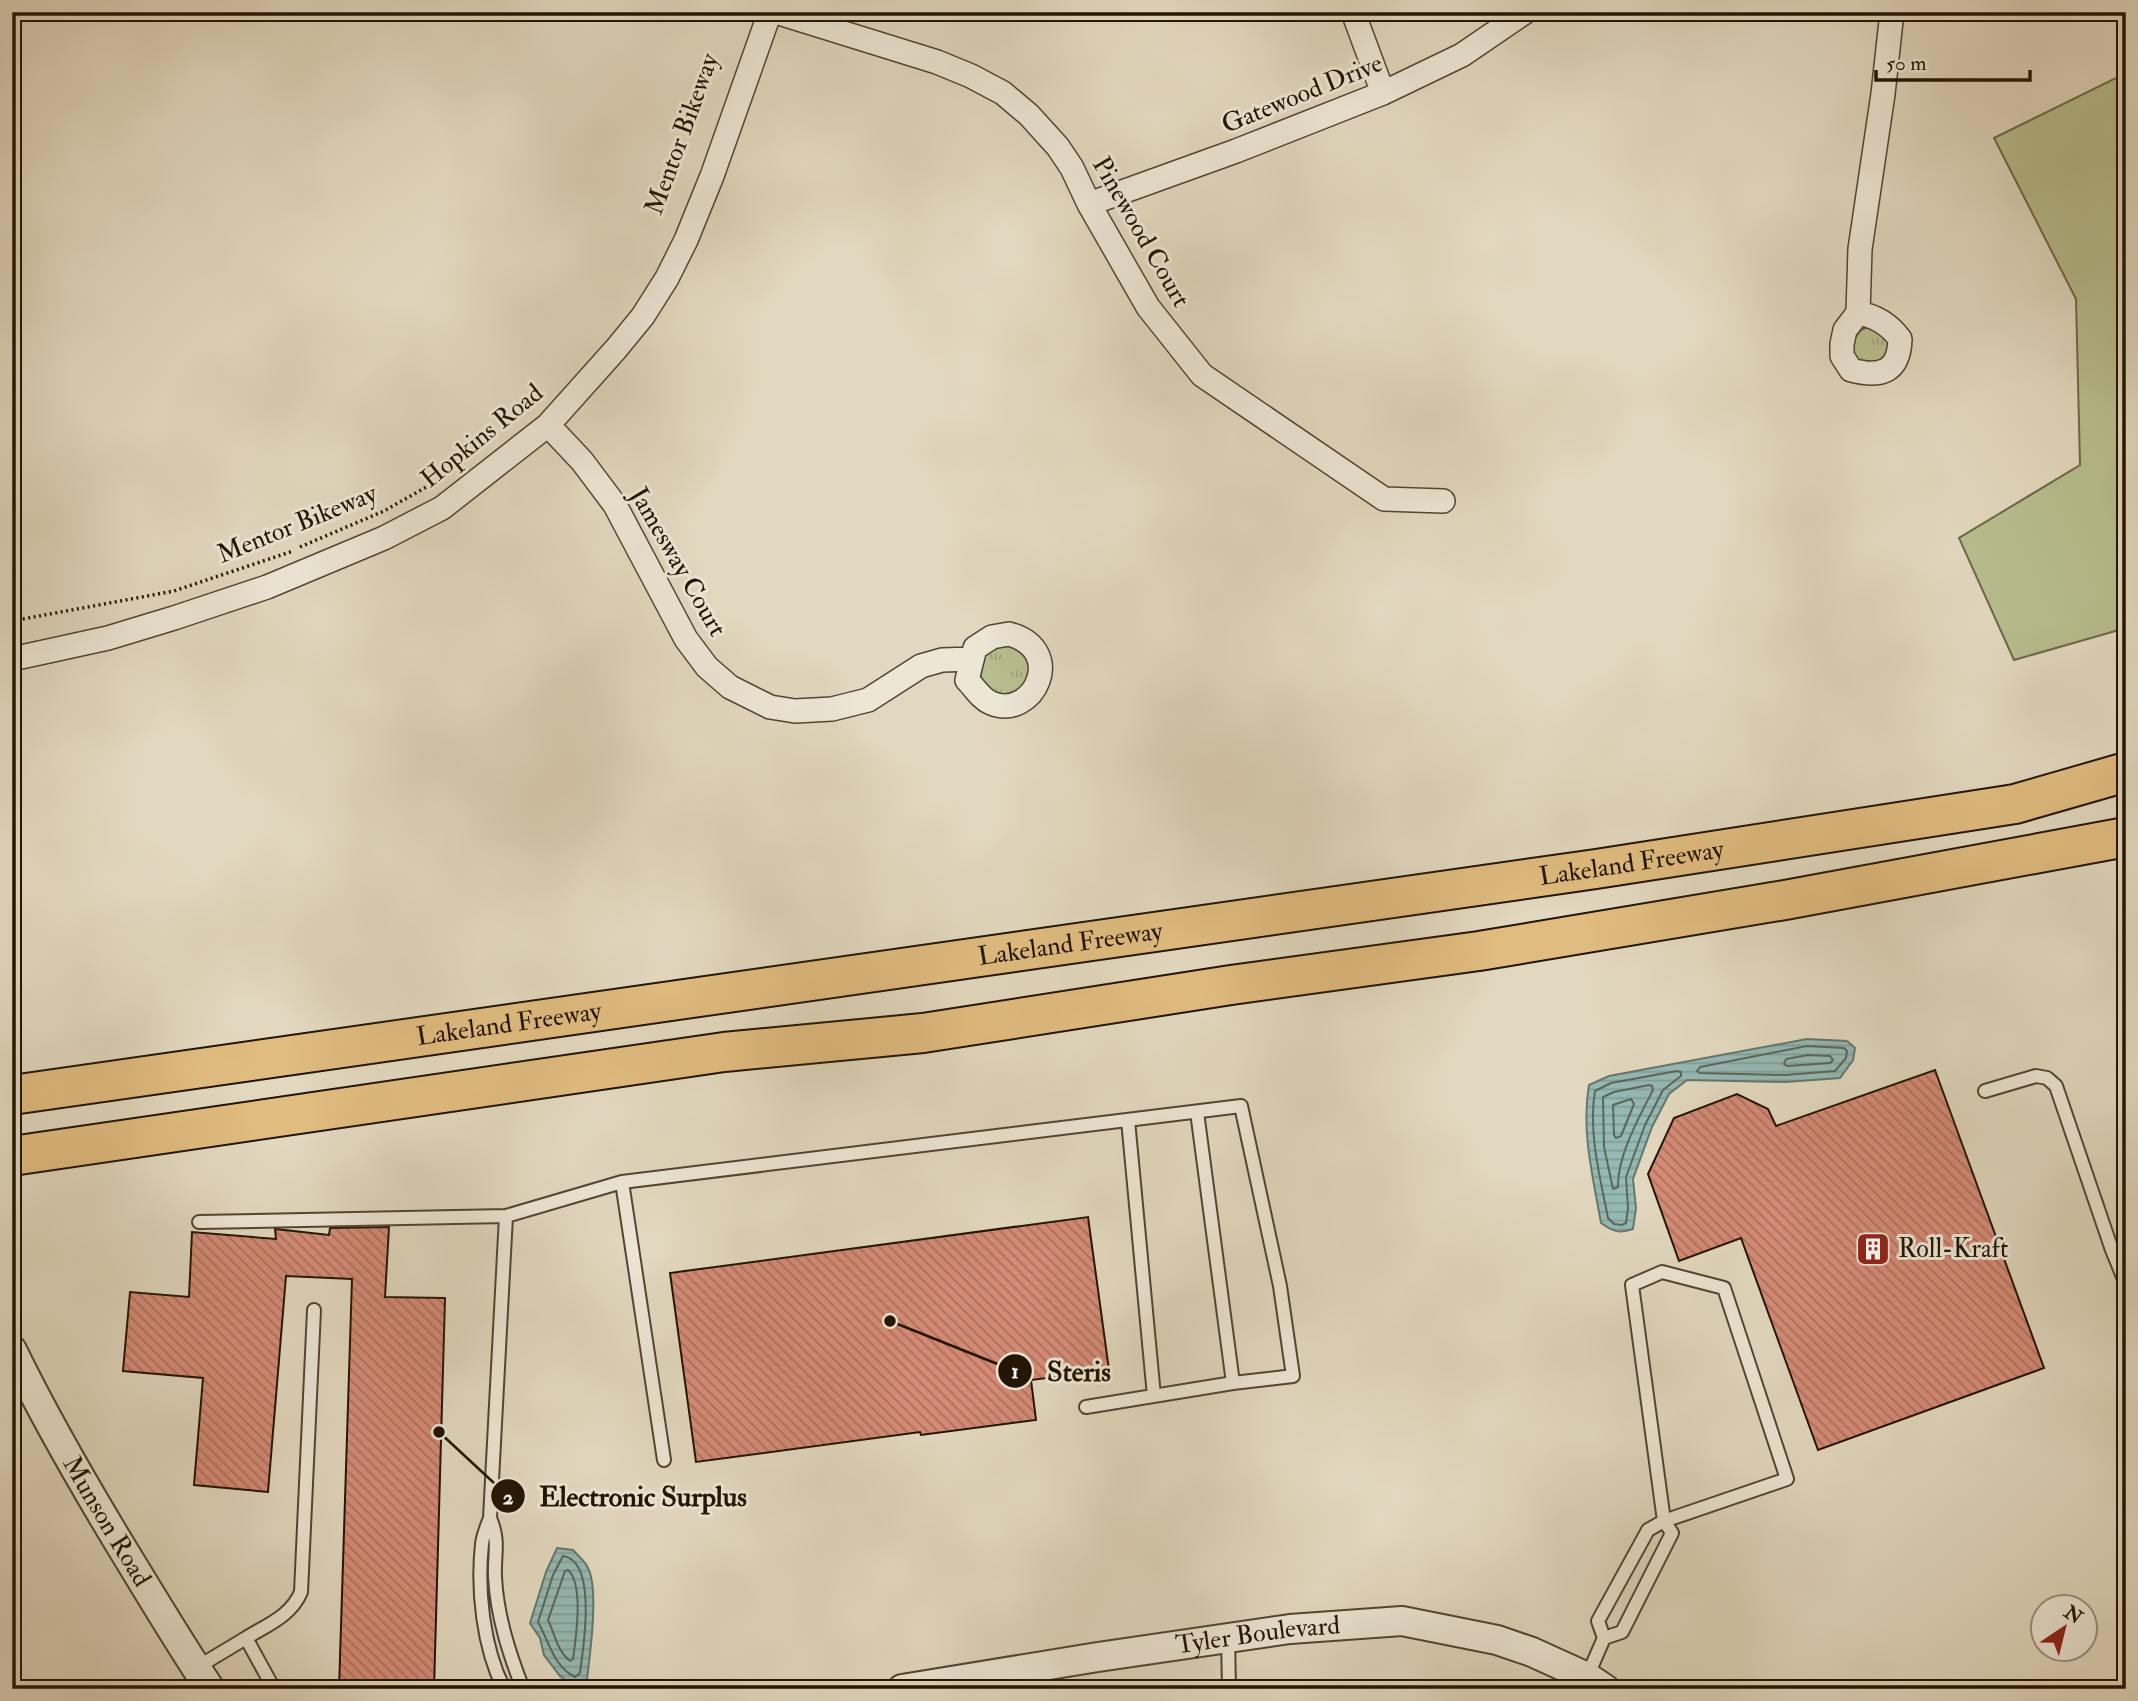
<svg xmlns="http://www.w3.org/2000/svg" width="2138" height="1701" font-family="'IM FELL Double Pica',serif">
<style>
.grass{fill:url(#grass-tufts);stroke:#6c6949;stroke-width:2}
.park{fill:#b8be8f;stroke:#6c6949;stroke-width:2}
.water{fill:url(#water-rules);stroke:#67776d;stroke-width:2}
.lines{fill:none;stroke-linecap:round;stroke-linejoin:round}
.shore{stroke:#5b665c;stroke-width:2}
.building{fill:url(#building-back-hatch);stroke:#211403;stroke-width:2}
.service-casing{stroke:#514532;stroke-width:16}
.minor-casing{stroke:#514532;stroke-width:26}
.tertiary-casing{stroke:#514532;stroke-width:32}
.motorway-casing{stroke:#211403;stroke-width:42}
.path{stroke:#211403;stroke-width:3.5;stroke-dasharray:2 3.5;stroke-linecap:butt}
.service{stroke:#ece6d5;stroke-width:12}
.minor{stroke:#ece6d5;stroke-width:23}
.tertiary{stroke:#ece6d5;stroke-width:28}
.motorway{stroke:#e1bc80;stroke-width:38}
.labels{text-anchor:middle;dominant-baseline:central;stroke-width:6;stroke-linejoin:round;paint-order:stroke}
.street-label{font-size:26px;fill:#211403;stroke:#ece6d5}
.poi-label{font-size:26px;fill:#211403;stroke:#ece6d5;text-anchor:start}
.leader{fill:none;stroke:#211403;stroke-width:2.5}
.callout-dot{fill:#211403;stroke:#ece6d5;stroke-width:2.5}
.mark-label{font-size:21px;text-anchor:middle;font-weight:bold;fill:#fff}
.callout-label{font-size:28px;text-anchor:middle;font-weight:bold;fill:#211403;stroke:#ece6d5;stroke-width:6;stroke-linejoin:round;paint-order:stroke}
</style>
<defs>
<pattern id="grass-tufts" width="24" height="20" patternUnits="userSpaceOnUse" patternTransform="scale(1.75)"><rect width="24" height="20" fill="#b8be8f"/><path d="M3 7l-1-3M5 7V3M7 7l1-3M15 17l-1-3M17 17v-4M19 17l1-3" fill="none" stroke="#9ea27a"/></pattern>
<pattern id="water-rules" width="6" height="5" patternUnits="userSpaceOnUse" patternTransform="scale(1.75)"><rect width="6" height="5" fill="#95b9b4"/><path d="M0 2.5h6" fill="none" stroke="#809e99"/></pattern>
<pattern id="building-back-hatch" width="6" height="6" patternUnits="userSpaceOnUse" patternTransform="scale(1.75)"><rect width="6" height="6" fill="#d58b76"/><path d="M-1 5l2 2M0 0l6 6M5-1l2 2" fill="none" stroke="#ac705f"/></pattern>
</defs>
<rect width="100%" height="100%" fill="#e2d8bf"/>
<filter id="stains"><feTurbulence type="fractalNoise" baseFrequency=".00286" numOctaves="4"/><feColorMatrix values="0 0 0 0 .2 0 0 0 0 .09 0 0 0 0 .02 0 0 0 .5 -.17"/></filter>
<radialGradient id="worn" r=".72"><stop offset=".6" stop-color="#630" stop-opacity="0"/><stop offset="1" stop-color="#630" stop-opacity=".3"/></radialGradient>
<path class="grass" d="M1868 327C1882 330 1887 338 1892 351L1882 364 1855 360 1850 344 1861 330Z
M1007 645 1021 650 1029 663 1031 674 1021 690 1003 697C999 695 992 692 988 689 976 679 978 658 991 650 995 647 1002 646 1007 645Z"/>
<path class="park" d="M2126 73V628L2014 660 1959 538 2080 465 2076 299 1994 138Z"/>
<path class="water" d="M1807 1039 1847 1041 1855 1048 1853 1060 1840 1078 1786 1082 1687 1080 1669 1094 1652 1127 1633 1179 1636 1208 1633 1229C1619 1234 1612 1231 1601 1223 1593 1177 1581 1131 1589 1085L1609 1076Z
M557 1548 573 1550C578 1556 585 1561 588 1568 599 1589 590 1655 587 1679L573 1686 560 1676 544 1655 540 1638 530 1623 546 1572Z"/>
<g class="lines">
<path class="shore" d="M1807 1046 1844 1048 1847 1051 1846 1058 1835 1071 1785 1075 1700 1073 1697 1071 1700 1067Z
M1808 1055 1830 1056 1833 1060 1830 1063 1787 1066 1784 1064 1786 1059Z
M1677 1071 1681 1072V1076L1663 1090 1645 1125 1626 1177 1628 1208 1626 1223 1622 1225 1614 1224 1608 1218C1600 1177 1588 1132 1595 1091L1611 1083Z
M1649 1085 1652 1086 1653 1090C1639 1117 1617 1157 1618 1187L1613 1189 1604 1147 1603 1097 1614 1092Z
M1631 1099 1634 1104 1621 1136 1616 1138 1614 1135 1613 1105Z
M563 1556C598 1561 583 1649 580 1673L575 1677C553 1666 549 1641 538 1622L553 1575Z
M568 1570C584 1584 576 1638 573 1659L570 1661C557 1651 555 1634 548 1620L565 1571Z"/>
</g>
<path class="building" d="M1935 1070 2044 1368 1818 1450 1741 1238 1679 1261 1648 1174 1674 1118 1737 1094 1768 1109 1776 1126Z
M1088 1217 1109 1370 1031 1380 1036 1420 921 1435 920 1432 696 1462 670 1273Z
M389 1227 385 1297 445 1298 434 1689H339L352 1279 286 1276 268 1492 194 1485 203 1378 123 1371 130 1292 189 1297 192 1232 276 1239 275 1229 329 1235 330 1228Z"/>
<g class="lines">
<g class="service-casing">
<path id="service" d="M1985 1091 2036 1076 2047 1078 2056 1086 2112 1250 2126 1284
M1128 1120 1154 1396
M622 1182 664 1460
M506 1216 622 1182 1241 1106 1280 1286 1293 1376 1233 1383
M199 1222 506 1216 490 1518
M1662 1272 1724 1288 1787 1479 1664 1521 1632 1285Z
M1086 1407 1233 1383 1197 1112
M246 1638C267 1625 291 1616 301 1592L314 1310
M1228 1638 1229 1689
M196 1668 246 1638 274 1689
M1587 1677 1604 1638 1598 1621 1648 1530 1664 1521 1672 1533 1622 1632 1604 1638
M504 1689C483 1647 477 1590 482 1544 483 1535 487 1526 490 1518 500 1542 494 1553 495 1577 497 1616 509 1653 523 1689"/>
</g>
<g class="minor-casing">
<path id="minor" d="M776 12 937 62 971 76 1003 93 1029 115 1058 147 1072 168 1089 204 1148 307 1202 375 1384 499 1443 501
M1353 12 1383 93
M1089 204 1236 151 1383 93 1462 55 1525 12
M1858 313C1876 316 1889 324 1900 339 1899 372 1881 378 1851 370L1842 356V344L1845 330 1858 313 1860 249 1883 94 1892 12
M548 425 582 461 615 505 686 639 707 667 730 687 770 707 795 711 832 709 868 700 921 666 942 660 972 659
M1009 634C1068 650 1033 721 991 703 981 699 975 688 967 680L975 648 992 637Z
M12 659 108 638 174 618 267 587 384 538 442 508 548 425 616 349 643 316 667 278 686 240 712 176 770 12"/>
</g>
<g class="tertiary-casing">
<g id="tertiary">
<path id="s1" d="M12 1350C44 1416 81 1480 119 1543 149 1592 178 1641 210 1689"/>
<path id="s2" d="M902 1689 1098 1657 1290 1629 1402 1621 1497 1640 1532 1652 1587 1677 1605 1689"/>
</g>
</g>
<g class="motorway-casing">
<g id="motorway">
<path id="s3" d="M12 1095 1596 869 2015 804 2126 772"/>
<path d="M12 1156 724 1052 923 1033 1231 985 1479 951 1785 900 2126 837"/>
</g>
</g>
<path class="path" d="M300 547 384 511 444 477
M12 621 174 591 293 551"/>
<use href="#service" class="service"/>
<use href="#minor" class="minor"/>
<use href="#tertiary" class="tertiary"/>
<use href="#motorway" class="motorway"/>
</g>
<defs>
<g id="building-square" transform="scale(1.75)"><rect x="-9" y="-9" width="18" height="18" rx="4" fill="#8f2418" stroke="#ece6d5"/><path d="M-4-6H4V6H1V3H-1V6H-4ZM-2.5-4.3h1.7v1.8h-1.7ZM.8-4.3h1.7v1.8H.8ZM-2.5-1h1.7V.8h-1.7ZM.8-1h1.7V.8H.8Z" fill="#fff"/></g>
</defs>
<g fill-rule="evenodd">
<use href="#building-square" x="1873" y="1249"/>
</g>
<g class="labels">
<g class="street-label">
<text transform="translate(1302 94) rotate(-22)">Gatewood Drive</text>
<text transform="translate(682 134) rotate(-70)">Mentor Bikeway</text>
<text transform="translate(1141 232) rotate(60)">Pinewood Court</text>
<text transform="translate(482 436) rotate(-39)">Hopkins Road</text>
<text transform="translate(297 524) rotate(-22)">Mentor Bikeway</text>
<text transform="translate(678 562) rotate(60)">Jamesway Court</text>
<text stroke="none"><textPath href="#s3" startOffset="1636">Lakeland Freeway</textPath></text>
<text stroke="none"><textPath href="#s3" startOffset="1069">Lakeland Freeway</textPath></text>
<text stroke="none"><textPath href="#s3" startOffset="502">Lakeland Freeway</textPath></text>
<text stroke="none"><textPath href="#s1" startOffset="196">Munson Road</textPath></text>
<text stroke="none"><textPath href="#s2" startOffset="360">Tyler Boulevard</textPath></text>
</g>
<g class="poi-label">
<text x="1898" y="1249">Roll-Kraft</text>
</g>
</g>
<path class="leader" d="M890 1321L1015 1371M439 1432L508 1496"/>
<g class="callout-dot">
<circle cx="890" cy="1321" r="7"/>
<circle cx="439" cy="1432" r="7"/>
<circle cx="1015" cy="1371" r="18"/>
<circle cx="508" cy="1496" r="18"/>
</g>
<g class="mark-label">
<text x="1015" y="1378">1</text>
<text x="508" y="1504">2</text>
</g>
<g class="callout-label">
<text x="1079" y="1381">Steris</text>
<text x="643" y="1506">Electronic Surplus</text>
</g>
<rect width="2138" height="1701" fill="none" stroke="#e2d8bf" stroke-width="42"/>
<rect x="14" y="14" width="2110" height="1673" fill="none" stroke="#211403" stroke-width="3.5"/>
<rect x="21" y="21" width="2096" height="1659" fill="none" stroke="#211403" stroke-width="2"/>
<g transform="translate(2064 1628) rotate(35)"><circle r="33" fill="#ece6d5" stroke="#9b9281" stroke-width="2"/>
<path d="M0-5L12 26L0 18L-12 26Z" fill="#8f2418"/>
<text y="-10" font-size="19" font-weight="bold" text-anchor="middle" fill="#211403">N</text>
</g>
<path d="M1876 70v10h154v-10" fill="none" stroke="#211403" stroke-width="3.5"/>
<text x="1886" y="70" font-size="21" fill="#211403" stroke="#ece6d5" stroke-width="5" paint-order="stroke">50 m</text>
<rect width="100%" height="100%" filter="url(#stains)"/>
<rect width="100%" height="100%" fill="url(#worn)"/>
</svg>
